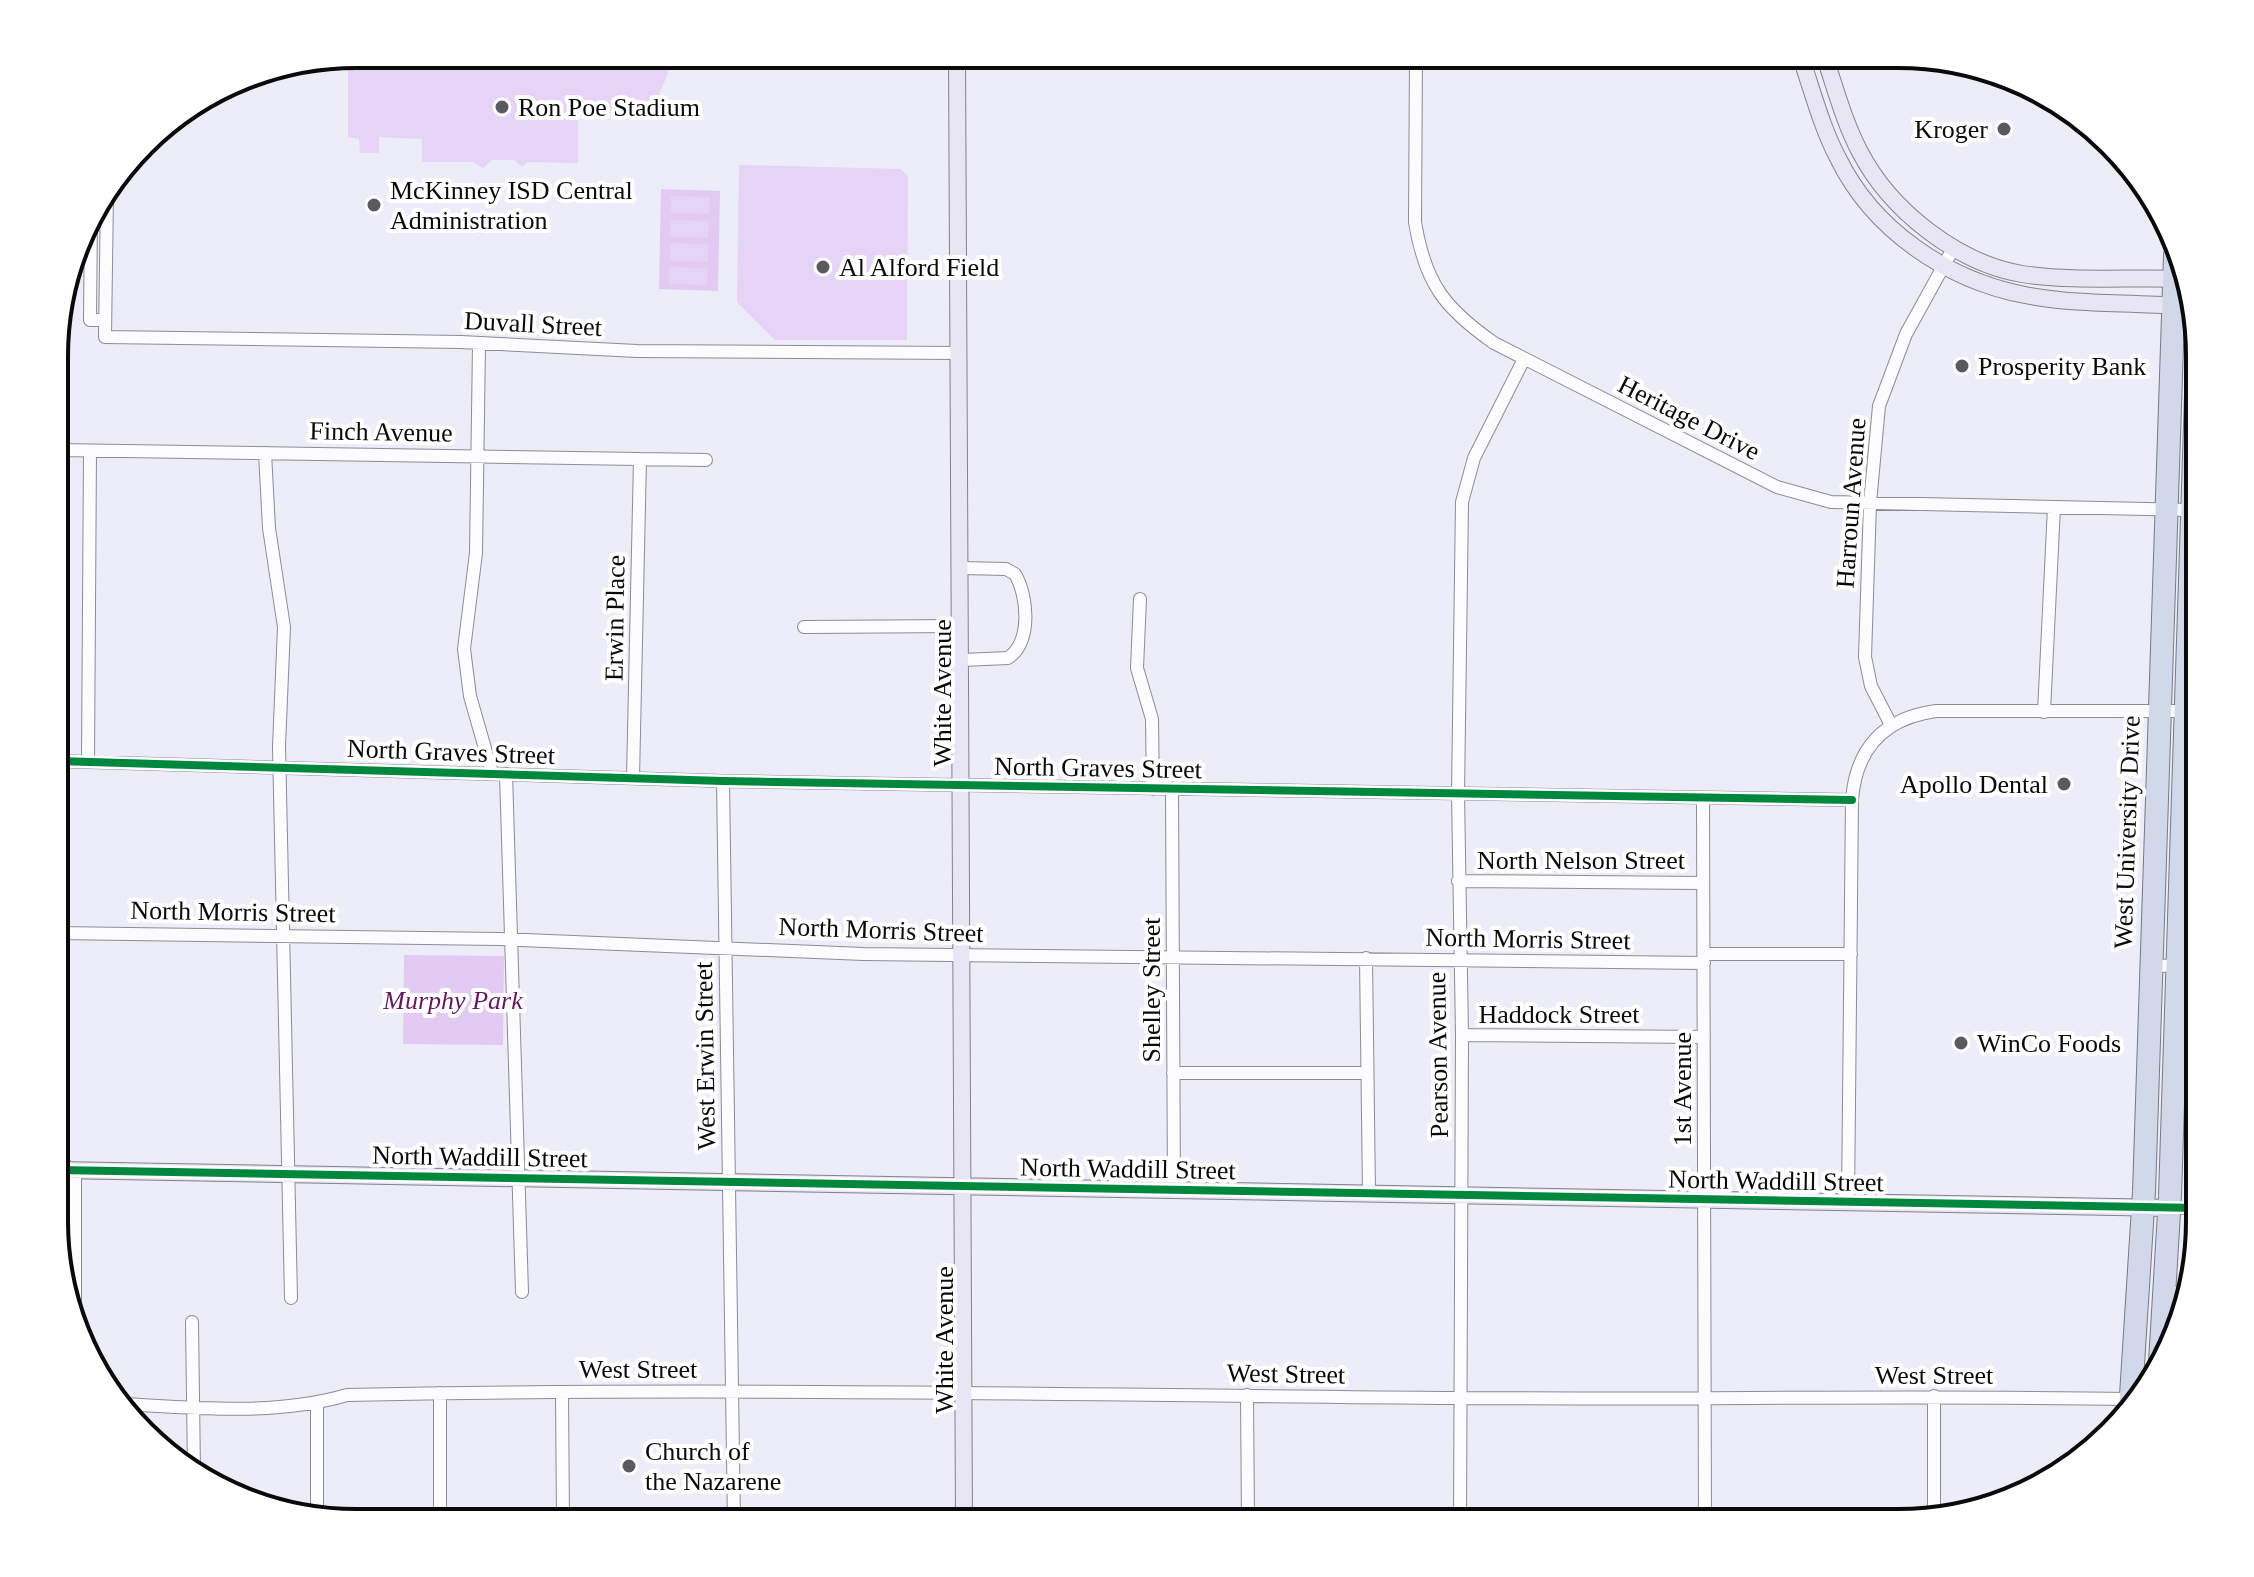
<svg xmlns="http://www.w3.org/2000/svg" width="2254" height="1577" font-family="'Times New Roman',serif">
<style>
.green{fill:#e3caf2}
.pitch{fill:#e5d4f5}
.lines{fill:none;stroke-linecap:round;stroke-linejoin:round}
.street-casing{stroke:#8c8c92;stroke-width:14}
.secondary-casing{stroke:#838288;stroke-width:18}
.highway-casing{stroke:#7a797f;stroke-width:24}
.street{stroke:#fcfcfe;stroke-width:12}
.secondary{stroke:#e8e6f4;stroke-width:16}
.highway{stroke:#d1d8ea;stroke-width:22}
.cycleway-casing{stroke:#fff;stroke-width:13}
.cycleway{stroke:#00873e;stroke-width:8}
.poi-dot{fill:#59595e;stroke:#fff;stroke-width:3}
.labels{text-anchor:middle;dominant-baseline:central;stroke-width:8;stroke-linejoin:round;paint-order:stroke}
.poi-label{font-size:26px;fill:#0a0a0a;stroke:#fff;text-anchor:start}
.street-label{font-size:26px;fill:#0a0a0a;stroke:#fff}
.park-label{font-size:26px;font-style:italic;fill:#651761;stroke:#fff}
.rim{fill:none;stroke:#0a0a0a;stroke-width:4}
</style>
<rect width="100%" height="100%" fill="#edecf9"/>
<path class="green" d="M661 189 720 191 718 291 659 289Z
M404 955 504 956 503 1045 403 1044Z"/>
<path class="pitch" d="M356 54H669C672 82 653 90 658 113H578V163L527 162 522 167 514 160H492L483 168 473 162H422V139L379 137V153H360L359 139 348 137V69L342 57Z
M739 165 901 169 908 177 907 340H775L737 302Z
M671 196 710 197 709 214 671 213Z
M671 220 709 221 708 238 670 237Z
M670 243 708 244V262L670 261Z
M669 267 708 268 707 285 669 284Z"/>
<g class="lines">
<g class="street-casing">
<path id="street" d="M1416 54 1415 222C1425 283 1444 308 1494 343L1777 487 1831 502 2192 510
M107 194 105 337 461 342 637 351 960 353
M91 215 90 320H105
M479 345 476 553 464 649 470 696 492 773
M57 450 706 460
M265 453 269 528 284 627 279 746 291 1298
M961 568 1006 569 1015 574C1028 596 1032 642 1008 658L962 660
M1140 599 1137 668 1152 719 1153 789
M804 627 961 626
M2044 712 2054 507
M1891 725 1871 686 1865 657 1870 503 1879 406 1906 334 1954 247
M57 761 723 781 1852 800
M88 762 90 451
M506 774 522 1292
M633 778 640 459
M723 781 734 1523
M1172 789 1174 1191
M1703 798 1705 1523
M1458 881 1703 883
M57 933 499 939 863 954 1704 963
M1704 954H1851
M57 956 63 1162 75 1178V1313
M1366 958 1369 1193
M2151 966 2199 965
M1462 1035 1704 1037
M1173 1073H1367
M1848 1203 1852 800C1856 748 1884 718 1936 711H2199
M2170 1208H2199
M2165 1293H2189
M192 1322 194 1472
M562 1392 563 1522
M440 1393V1522
M1247 1395 1248 1523
M1934 1396V1515
M123 1404C197 1408 275 1416 347 1395 718 1387 1088 1395 1459 1398 1683 1400 1907 1395 2131 1399
M1460 1517 1705 1516
M317 1518V1404
M1460 1523 1462 1035 1458 794 1462 502 1474 458 1524 359"/>
</g>
<g class="secondary-casing">
<path id="secondary" d="M957 54 964 1523
M1800 55C1812 89 1821 126 1838 158 1873 230 1947 280 2025 295 2077 305 2136 303 2190 306
M1824 55C1835 87 1844 122 1860 152 1890 210 1957 263 2022 274 2073 282 2130 277 2182 279
M57 1170 2170 1208"/>
</g>
<g class="highway-casing">
<path id="highway" d="M2160 1362 2170 1196 2198 333
M2130 1411 2144 1192 2175 255"/>
</g>
<use href="#street" class="street"/>
<use href="#secondary" class="secondary"/>
<use href="#highway" class="highway"/>
<g class="cycleway-casing">
<path id="cycleway" d="M57 761 723 781 1852 800
M57 1170 2199 1208"/>
</g>
<use href="#cycleway" class="cycleway"/>
</g>
<g class="poi-dot">
<circle cx="502" cy="107" r="8"/>
<circle cx="2004" cy="129" r="8"/>
<circle cx="374" cy="205" r="8"/>
<circle cx="823" cy="267" r="8"/>
<circle cx="1962" cy="366" r="8"/>
<circle cx="2064" cy="784" r="8"/>
<circle cx="1961" cy="1043" r="8"/>
<circle cx="629" cy="1466" r="8"/>
</g>
<g class="labels">
<g class="poi-label">
<text x="518" y="107">Ron Poe Stadium</text>
<text x="1988" y="129" text-anchor="end">Kroger</text>
<text x="390" y="190">McKinney ISD Central<tspan x="390" dy="30">Administration</tspan></text>
<text x="839" y="267">Al Alford Field</text>
<text x="1978" y="366">Prosperity Bank</text>
<text x="2048" y="784" text-anchor="end">Apollo Dental</text>
<text x="1977" y="1043">WinCo Foods</text>
<text x="645" y="1451">Church of<tspan x="645" dy="30">the Nazarene</tspan></text>
</g>
<g class="street-label">
<text transform="translate(533 324) rotate(3)">Duvall Street</text>
<text transform="translate(1689 418) rotate(27)">Heritage Drive</text>
<text transform="translate(381 432) rotate(1)">Finch Avenue</text>
<text transform="translate(1851 503) rotate(-86)">Harroun Avenue</text>
<text transform="translate(615 618) rotate(-89)">Erwin Place</text>
<text transform="translate(942 693) rotate(-90)">White Avenue</text>
<text transform="translate(451 752) rotate(2)">North Graves Street</text>
<text transform="translate(1098 768) rotate(1)">North Graves Street</text>
<text transform="translate(2127 832) rotate(-88)">West University Drive</text>
<text x="1581" y="860">North Nelson Street</text>
<text transform="translate(233 912) rotate(1)">North Morris Street</text>
<text transform="translate(881 930) rotate(2)">North Morris Street</text>
<text transform="translate(1528 939) rotate(1)">North Morris Street</text>
<text transform="translate(1151 990) rotate(-90)">Shelley Street</text>
<text x="1559" y="1014">Haddock Street</text>
<text transform="translate(1438 1055) rotate(-91)">Pearson Avenue</text>
<text transform="translate(705 1056) rotate(-91)">West Erwin Street</text>
<text transform="translate(1682 1089) rotate(-90)">1st Avenue</text>
<text transform="translate(480 1157) rotate(1)">North Waddill Street</text>
<text transform="translate(1128 1169) rotate(1)">North Waddill Street</text>
<text transform="translate(1776 1181) rotate(1)">North Waddill Street</text>
<text transform="translate(944 1340) rotate(-90)">White Avenue</text>
<text x="638" y="1369">West Street</text>
<text transform="translate(1286 1374) rotate(1)">West Street</text>
<text x="1934" y="1375">West Street</text>
</g>
<g class="park-label">
<text x="453" y="1000">Murphy Park</text>
</g>
</g>
<path d="M0 0H2254V1577H0ZM356 68H1898A288 288 0 0 1 2186 356V1221A288 288 0 0 1 1898 1509H356A288 288 0 0 1 68 1221V356A288 288 0 0 1 356 68Z" fill="#fff" fill-rule="evenodd"/>
<path class="rim" d="M356 68H1898A288 288 0 0 1 2186 356V1221A288 288 0 0 1 1898 1509H356A288 288 0 0 1 68 1221V356A288 288 0 0 1 356 68Z"/>
</svg>
